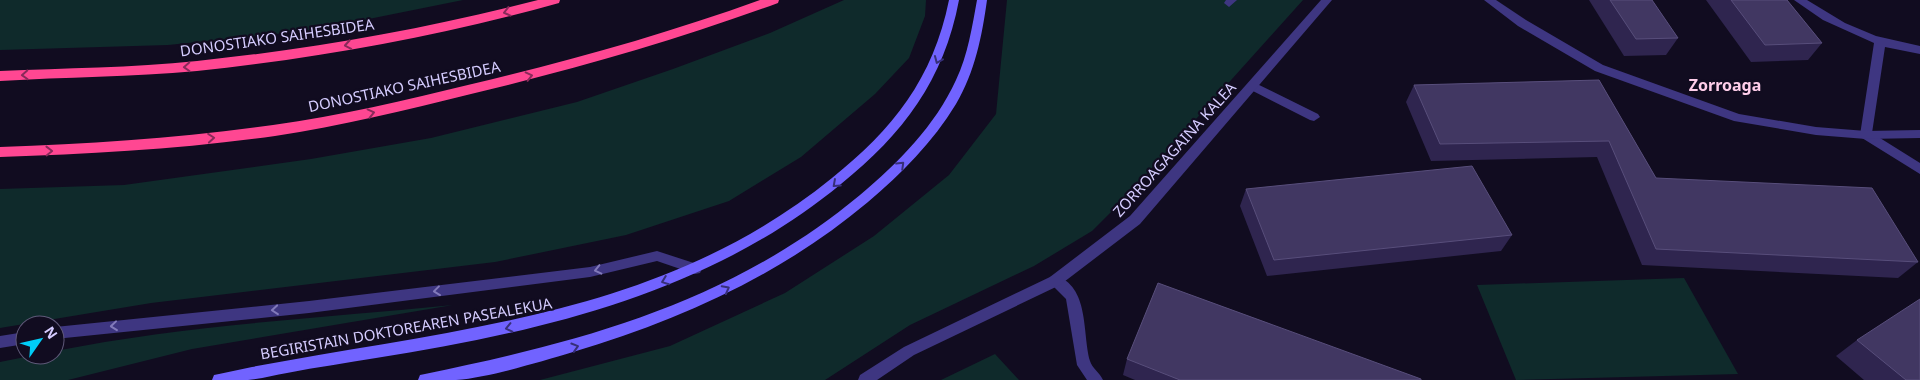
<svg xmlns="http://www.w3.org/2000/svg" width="1920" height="380" font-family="'Noto Sans',sans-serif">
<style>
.green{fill:#0f2a2b}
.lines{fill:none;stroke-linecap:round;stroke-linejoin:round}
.lane{fill:#3e3681;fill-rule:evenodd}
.street{fill:#3e3681;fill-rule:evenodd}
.secondary{fill:#7163ff;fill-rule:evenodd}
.highway{fill:#ff4792;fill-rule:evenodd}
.wall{fill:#2f254f}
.building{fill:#413762;stroke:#584e7b}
.oneway{stroke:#882a59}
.oneway2{stroke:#372f79}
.oneway3{stroke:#827aba}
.labels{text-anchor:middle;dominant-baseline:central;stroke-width:4.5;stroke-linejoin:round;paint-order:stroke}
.street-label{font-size:15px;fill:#d5ccff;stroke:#110c20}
.neighbourhood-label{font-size:16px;font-weight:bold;fill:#ffceea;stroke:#110c20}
</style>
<rect width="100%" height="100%" fill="#110c20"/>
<path class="green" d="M0 0H463L314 30 168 45 0 50Z
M844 0H926L925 16 909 58 875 94 801 157 729 201 626 235 495 262 151 303 0 328V189L124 185 311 159 431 138 577 102 673 69 770 33Z
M1007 0H1303L1125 198 1092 231 1034 266 910 325 825 380H540L670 346 785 293 874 236 949 175 996 114Z
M1684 278 1738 374 1516 380 1477 285Z
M453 305 192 349 68 380H0V362L35 355H55V351C186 325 321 318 453 305Z
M995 354 1019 380H941Z"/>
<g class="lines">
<path class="lane" d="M1794 0H1807L1845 23 1876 36 1920 46V54L1885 47 1872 133 1920 163V174L1862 138 1860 135 1874 43 1823 20Z
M1253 82 1318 114 1320 117 1314 121 1310 120 1249 89 1247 86 1249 83Z
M1055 275C1090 287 1082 332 1090 361 1092 368 1100 373 1103 380H1087L1077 365 1066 299 1048 281 1050 277Z"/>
<path class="street" d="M1226 0H1237L1229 7 1224 3Z
M1321 0H1332L1140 224 1060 285 914 355 877 380H858L860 375 904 347 1050 277 1130 216Z
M1484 0H1496L1526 20 1603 65 1739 114 1816 127 1866 131 1920 130V138L1866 139 1816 135 1734 121 1595 71 1518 26Z
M657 251 700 265 702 269 700 273 695 274 657 261 590 277 309 313 55 339V327L309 301 590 267Z
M25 332V344L0 348V336Z"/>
<path class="secondary" d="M949 0H959C944 80 903 134 841 184 709 293 541 332 376 358 347 363 317 367 287 373 274 375 261 379 248 380 236 380 224 380 212 380L214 375 219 374 252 367C457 328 662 316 832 178 893 129 933 79 949 0Z
M977 0H987C982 36 975 72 956 104 933 142 901 174 868 202 781 275 681 320 573 352 539 362 491 377 456 380 443 380 430 380 418 380L420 375 425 374C586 341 731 302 860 195 898 163 935 126 956 80 968 55 972 27 977 0Z"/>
<path class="highway" d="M538 0H560L559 3C440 36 319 58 197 71 132 77 65 77 0 81V71C65 68 132 68 197 61 312 49 426 29 538 0Z
M760 0H779L778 3C677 40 575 69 471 94 406 110 341 126 275 136 184 149 92 154 0 157V147C91 144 182 138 273 125 340 116 405 100 472 84 569 61 666 34 760 0Z"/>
</g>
<path class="wall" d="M1589 0H1652L1678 38 1666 55 1624 56Z
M1706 0H1787L1822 43 1808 60 1751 62Z
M1599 80 1656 178 1918 262 1898 278 1642 265 1597 157 1431 161 1406 102 1414 85Z
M1246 189 1512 235 1501 251 1267 276 1240 206Z
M1857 340 1920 380H1864L1836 356Z
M1127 359 1421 380H1135L1123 375Z"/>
<path class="building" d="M1610 0H1652L1678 38 1636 39Z
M1731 0H1787L1822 43 1765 45Z
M1599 80 1656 178 1872 188 1918 262 1656 249 1609 141 1440 144 1414 85Z
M1472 166 1512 235 1274 260 1246 189Z
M1158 283 1421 379V380H1180L1127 359Z
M1920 299V380H1906L1857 340Z"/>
<defs><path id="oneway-chevron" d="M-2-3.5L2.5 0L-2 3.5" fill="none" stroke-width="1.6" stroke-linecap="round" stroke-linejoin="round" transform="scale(1.25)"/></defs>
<g class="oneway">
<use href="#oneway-chevron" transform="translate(507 12) rotate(166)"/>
<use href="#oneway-chevron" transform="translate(348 45) rotate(170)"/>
<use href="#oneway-chevron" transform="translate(187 67) rotate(177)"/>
<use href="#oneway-chevron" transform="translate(25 75) rotate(177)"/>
<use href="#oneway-chevron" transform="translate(529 76) rotate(-13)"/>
<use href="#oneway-chevron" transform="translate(371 113) rotate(-13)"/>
<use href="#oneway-chevron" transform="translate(211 138) rotate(-5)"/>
<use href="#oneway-chevron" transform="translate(49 151) rotate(-1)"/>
</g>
<g class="oneway2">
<use href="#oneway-chevron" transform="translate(938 60) rotate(113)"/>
<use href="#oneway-chevron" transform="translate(901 165) rotate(-44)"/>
<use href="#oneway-chevron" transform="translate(836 184) rotate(138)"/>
<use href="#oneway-chevron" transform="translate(665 281) rotate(159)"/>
<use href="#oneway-chevron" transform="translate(726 289) rotate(-28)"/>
<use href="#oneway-chevron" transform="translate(509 328) rotate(167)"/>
<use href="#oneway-chevron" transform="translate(575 347) rotate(-17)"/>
</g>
<g class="oneway3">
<use href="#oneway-chevron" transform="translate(598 270) rotate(167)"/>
<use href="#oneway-chevron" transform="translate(437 291) rotate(173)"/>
<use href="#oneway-chevron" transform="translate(275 310) rotate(175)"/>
<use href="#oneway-chevron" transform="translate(114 326) rotate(174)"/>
</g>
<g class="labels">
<g class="street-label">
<text transform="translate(277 37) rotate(-8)">DONOSTIAKO SAIHESBIDEA</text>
<text transform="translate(404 86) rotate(-12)">DONOSTIAKO SAIHESBIDEA</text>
<text transform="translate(1174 149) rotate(-48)">ZORROAGAGAINA KALEA</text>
<text transform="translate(406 328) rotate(-10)">BEGIRISTAIN DOKTOREAREN PASEALEKUA</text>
</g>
<g class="neighbourhood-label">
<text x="1725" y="85">Zorroaga</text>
</g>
</g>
<g transform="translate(40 340) rotate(56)"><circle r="24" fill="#110c20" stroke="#5f5979"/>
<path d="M0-4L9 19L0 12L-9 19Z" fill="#00cdf7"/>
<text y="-8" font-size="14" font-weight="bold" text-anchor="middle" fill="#d5ccff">N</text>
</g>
</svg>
